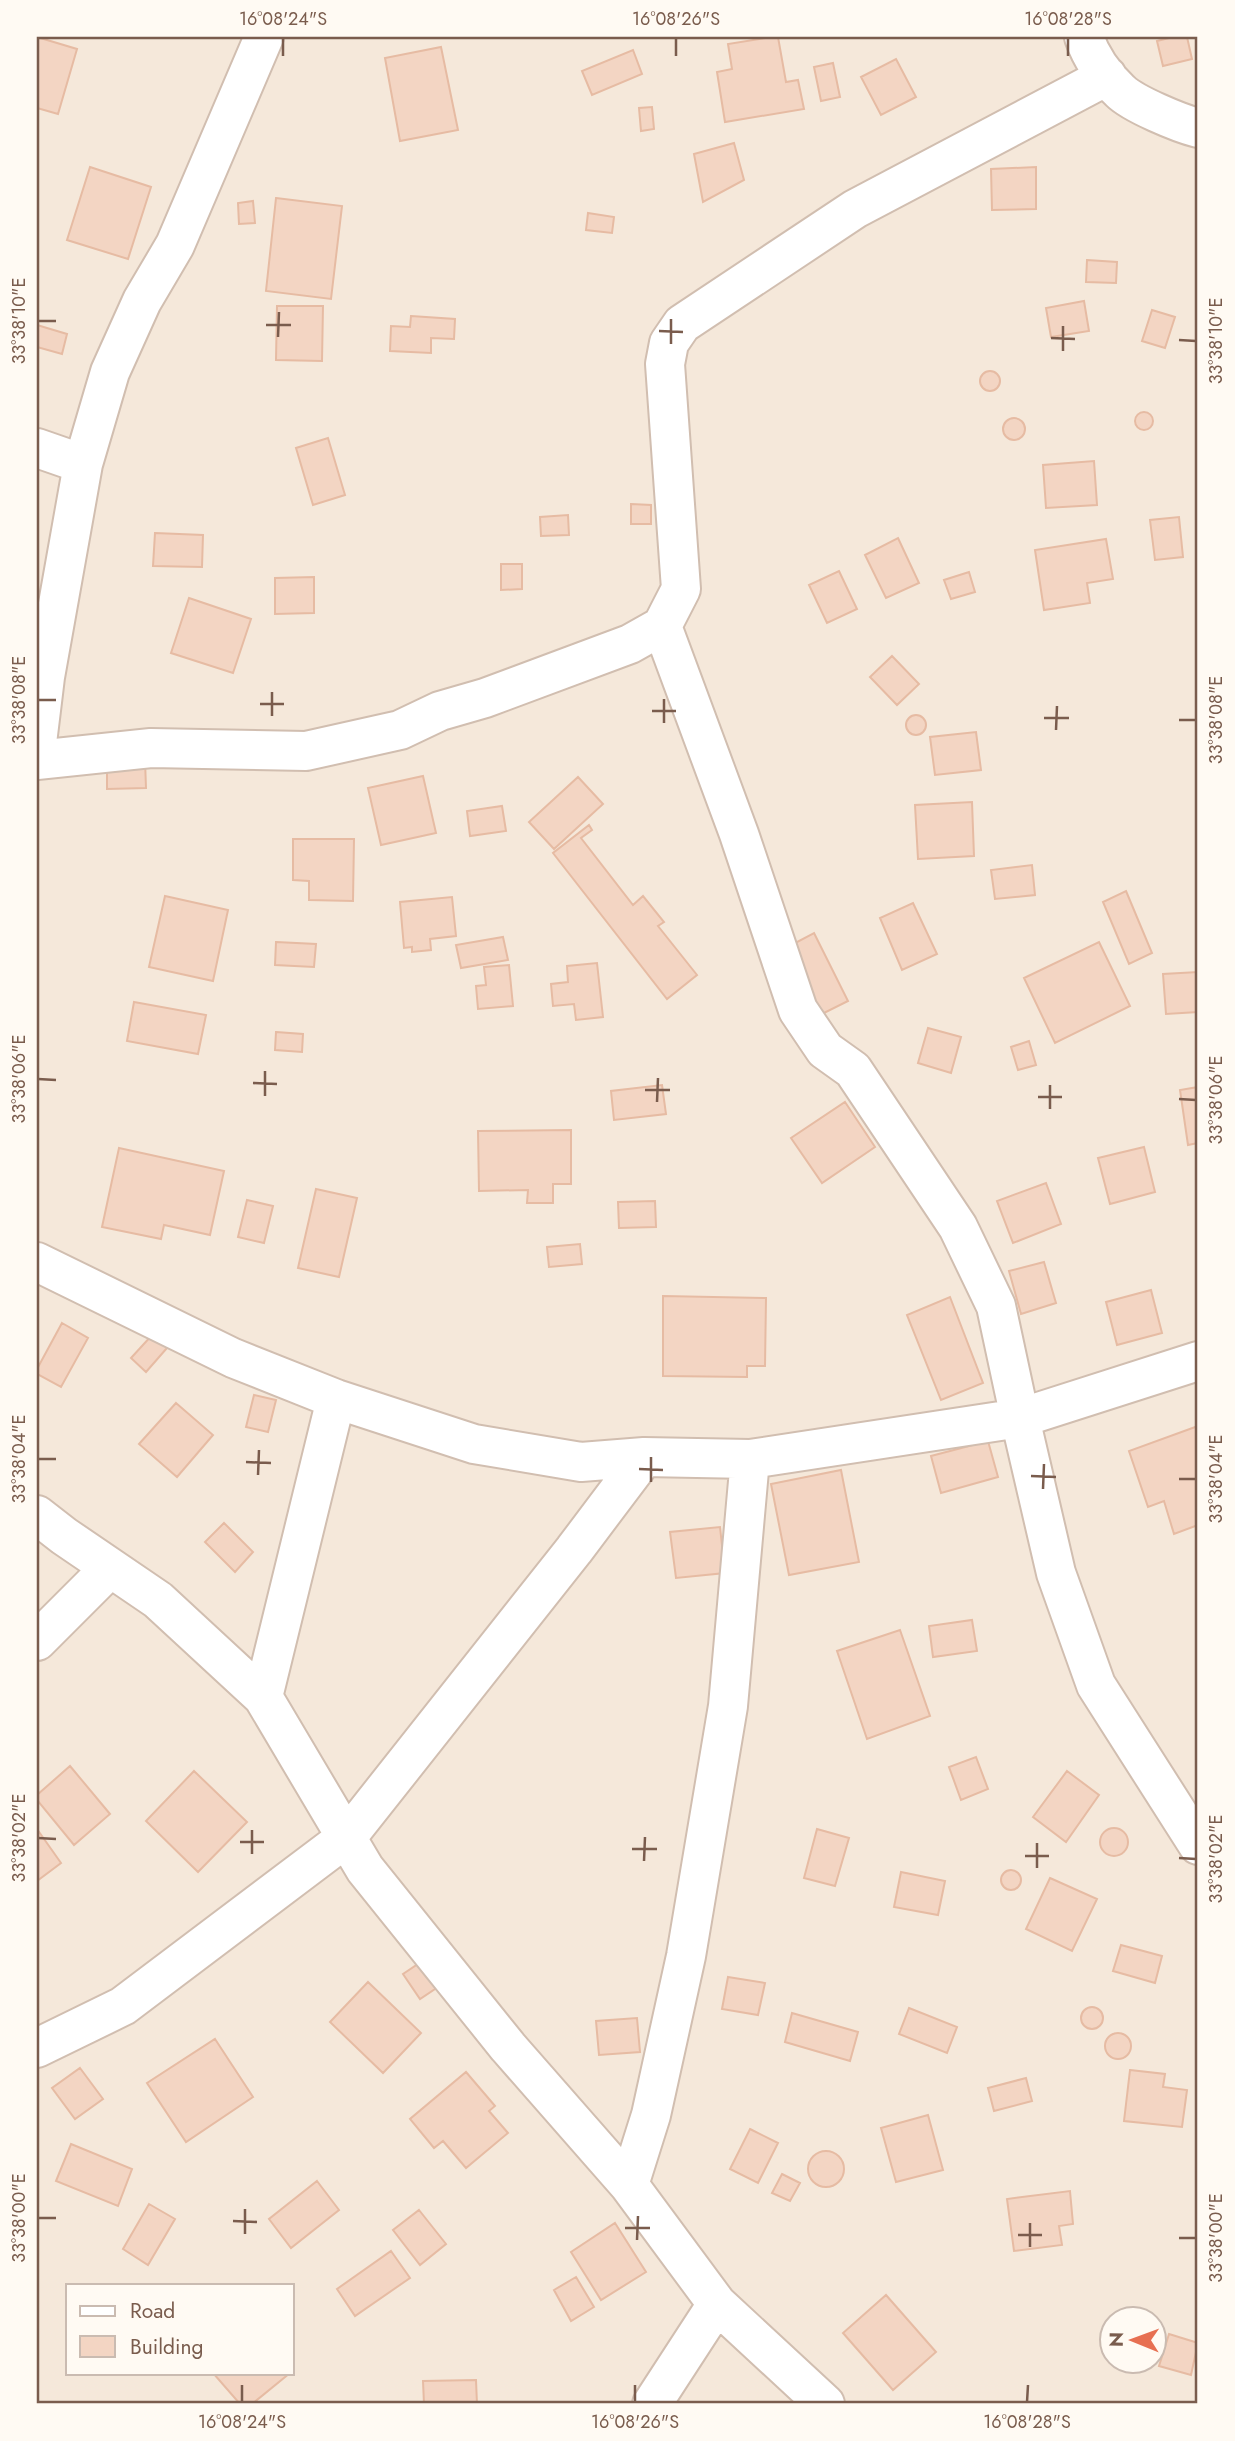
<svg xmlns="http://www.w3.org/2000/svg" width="1235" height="2441" font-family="Jost,sans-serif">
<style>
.residential{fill:#f5e8da;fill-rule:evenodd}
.building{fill:#f3d5c3;stroke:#e6bba3;stroke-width:2}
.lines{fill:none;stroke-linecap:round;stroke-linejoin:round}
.street-casing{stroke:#d1beb0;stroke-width:42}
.street{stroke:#fff;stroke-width:38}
.ticks{fill:none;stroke:#7a5c4d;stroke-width:2.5}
.neatline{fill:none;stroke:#7a5c4d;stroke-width:2.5}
.ticks-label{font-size:18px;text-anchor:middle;fill:#7a5c4d}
</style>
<rect width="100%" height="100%" fill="#fdf6ec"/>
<path class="residential" d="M37 37H1198V2404H37ZM68 2285H292V2373H68ZM1112 2318H1154V2360H1112Z"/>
<path class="building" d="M37 37 77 49 58 114 37 108Z
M772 37H778L786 82 798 80 804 109 725 122 717 72 732 69 728 44Z
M1173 37H1187L1192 59 1163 66 1157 41Z
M441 47 458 130 400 141 385 58Z
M633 50 642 74 592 95 582 71Z
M896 59 916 97 881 115 861 77Z
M833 63 840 97 821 101 814 67Z
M652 107 654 129 641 131 639 108Z
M734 143 744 180 703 202 694 154Z
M90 167 151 187 128 259 67 240Z
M1036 167V209L992 210 991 169Z
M276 198 342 206 331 299 266 291Z
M253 201 255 223 239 224 238 203Z
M588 213 614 217 612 233 586 230Z
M1087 260 1117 262 1116 283 1086 282Z
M1084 301 1089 331 1051 337 1046 308Z
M277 306H323L322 361 276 360Z
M1152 310 1175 317 1165 348 1142 341Z
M411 316 455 319 454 339 431 338V353L390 351 391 326 410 327Z
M37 325 67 334 62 354 37 347Z
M980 381a10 10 0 1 1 20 0a10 10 0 1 1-20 0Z
M1135 421a9 9 0 1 1 18 0a9 9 0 1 1-18 0Z
M1003 429a11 11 0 1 1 22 0a11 11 0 1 1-22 0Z
M328 438 345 495 313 505 296 448Z
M1094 461 1097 505 1046 508 1043 465Z
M631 504 651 505V524H631Z
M568 515 569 535 541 536 540 517Z
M1179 517 1183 557 1155 560 1150 520Z
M155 533 203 535 202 567 153 566Z
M898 538 919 583 886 598 865 555Z
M1106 539 1113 579 1087 583 1090 603 1044 610 1035 550Z
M501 564H522V589L501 590Z
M839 571 857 609 827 623 809 585Z
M969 572 975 592 951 599 944 580Z
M314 577V613L275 614V578Z
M189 598 251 619 233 673 171 653Z
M892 656 919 684 897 705 870 677Z
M906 725a10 10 0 1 1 20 0a10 10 0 1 1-20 0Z
M976 732 981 770 935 775 930 737Z
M107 760H145L146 788 107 789Z
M423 776 436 833 381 845 368 788Z
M578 777 603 804 554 849 529 822Z
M972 802 974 856 918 859 915 805Z
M502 806 506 831 470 836 467 811Z
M589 825 592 830 581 838 633 905 643 896 664 922 658 926 697 975 667 999 553 853Z
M293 839H354L353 901 309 900V881L293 880Z
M1032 865 1035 895 995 899 991 870Z
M1126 891 1152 953 1129 964 1103 902Z
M165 896 228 910 213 981 149 967Z
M452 897 456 936 430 939 431 950 412 952V947L404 948 400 902Z
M913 903 937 954 902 970 880 918Z
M814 933 848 1001 814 1018 780 951Z
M503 937 508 960 461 968 456 945Z
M276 942 316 944 314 967 275 965Z
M1099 942 1130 1006 1055 1043 1024 978Z
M597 963 603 1017 576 1020 574 1004 553 1006 551 984 568 982 567 966Z
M509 965 513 1006 478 1009 476 986 486 985 484 967Z
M1198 972V1012L1166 1014 1163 974Z
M134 1002 206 1015 198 1054 127 1041Z
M928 1028 961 1037 951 1073 918 1063Z
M276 1032 303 1034 302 1052 275 1050Z
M1029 1041 1036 1065 1018 1070 1011 1047Z
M662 1085 666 1114 614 1120 611 1091Z
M1198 1087V1143L1188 1145 1180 1090Z
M845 1102 875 1147 822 1183 791 1138Z
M571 1130V1184H553V1203H527L528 1190 479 1191 478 1131Z
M1144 1147 1155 1192 1110 1204 1098 1158Z
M119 1148 224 1171 210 1235 164 1225 161 1239 102 1227Z
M1046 1183 1061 1224 1013 1243 997 1201Z
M316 1189 357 1198 339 1277 298 1268Z
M247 1200 273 1206 264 1243 238 1237Z
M655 1201 656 1227 619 1228 618 1202Z
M580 1244 582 1264 549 1267 547 1247Z
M1044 1262 1056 1303 1021 1314 1009 1271Z
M1151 1290 1162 1333 1117 1345 1106 1302Z
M663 1296 766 1298 765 1366H747V1377L663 1376Z
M950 1297 983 1383 941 1400 907 1315Z
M62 1323 88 1338 61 1387 37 1374V1369Z
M153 1334 167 1348 146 1372 131 1358Z
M254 1395 276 1400 268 1432 246 1427Z
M176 1403 213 1435 177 1477 139 1444Z
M1198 1426V1525L1174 1534 1164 1501 1148 1507 1129 1451Z
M988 1441 998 1477 941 1493 931 1456Z
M841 1470 859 1562 789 1575 771 1484Z
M224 1523 253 1552 235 1572 205 1542Z
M720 1527 725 1573 676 1578 670 1532Z
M972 1620 977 1651 933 1657 929 1626Z
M900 1630 930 1716 867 1739 837 1651Z
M976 1757 988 1789 961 1800 949 1767Z
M70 1766 110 1814 74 1845 37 1800V1795Z
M194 1771 247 1822 198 1872 146 1821Z
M1067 1771 1099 1795 1066 1842 1033 1817Z
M1100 1842a14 14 0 1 1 28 0a14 14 0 1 1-28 0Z
M37 1829 61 1863 37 1881Z
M817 1829 849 1838 835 1886 804 1878Z
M1001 1880a10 10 0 1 1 20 0a10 10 0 1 1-20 0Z
M901 1872 945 1881 938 1915 894 1907Z
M1050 1878 1097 1899 1072 1951 1026 1929Z
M1121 1945 1162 1956 1155 1983 1113 1971Z
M424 1960 441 1985 420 1999 403 1974Z
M728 1977 765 1983 758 2015 722 2009Z
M368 1982 421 2033 383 2073 330 2022Z
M1081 2018a11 11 0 1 1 22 0a11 11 0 1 1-22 0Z
M909 2008 957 2027 947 2053 899 2034Z
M792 2013 858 2032 850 2061 785 2042Z
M637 2018 640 2052 599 2055 596 2021Z
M1105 2046a13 13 0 1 1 26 0a13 13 0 1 1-26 0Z
M215 2039 253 2097 186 2142 147 2083Z
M80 2068 103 2099 75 2119 52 2088Z
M1130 2070 1165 2074 1163 2087 1187 2090 1182 2127 1124 2121Z
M466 2072 495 2106 489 2111 508 2133 466 2168 443 2141 434 2148 410 2119Z
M1026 2078 1032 2101 994 2111 988 2088Z
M928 2115 943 2170 896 2182 881 2128Z
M750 2129 778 2143 758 2183 730 2169Z
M71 2144 132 2169 118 2206 56 2181Z
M808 2169a18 18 0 1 1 36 0a18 18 0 1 1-36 0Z
M782 2174 800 2183 790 2201 772 2193Z
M317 2181 339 2210 291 2248 269 2219Z
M1070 2191 1073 2224 1059 2226 1062 2245 1014 2251 1007 2199Z
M149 2204 175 2219 148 2265 123 2249Z
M419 2210 446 2244 420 2265 393 2230Z
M615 2223 646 2272 601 2300 571 2252Z
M391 2251 410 2278 355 2316 337 2289Z
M576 2277 594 2307 571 2321 554 2290Z
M886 2295 936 2352 893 2390 843 2333Z
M1169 2334 1198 2343 1191 2375 1159 2366Z
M213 2373H290L252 2404H240Z
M476 2380 477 2404H424L423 2381Z"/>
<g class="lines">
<g class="street-casing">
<path id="street" d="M1084 37C1091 57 1104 76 1120 91 1133 104 1179 123 1198 128
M37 448 83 464
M662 626 739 834 798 1010 825 1050 853 1070 958 1227 996 1306 1020 1418 1056 1573 1096 1685 1198 1845
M37 743 45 677 83 464 110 372 142 301 175 245 264 37
M37 760 151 748 306 751 400 730 440 711 485 698 630 644 662 626 681 589 665 364 669 343 682 324 855 209 1107 76
M37 1262 233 1358 336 1399 474 1444 581 1462 644 1457 750 1459 1020 1418 1198 1361
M37 1515 64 1536 158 1600 263 1697 365 1869 508 2047 629 2185 717 2304 825 2404
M37 1641 110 1568
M263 1697 336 1399
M37 2048 123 2006 347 1837 574 1550 644 1457
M629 2185 651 2115 686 1956 728 1706 750 1459
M652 2404 717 2304"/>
</g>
<use href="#street" class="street"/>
</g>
<path class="ticks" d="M283 56V38M676 56V38M1068 56V38M38 321H56M266 325H291M659 331 683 332M278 337 279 312M1051 338 1075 339M1179 340 1196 341M671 344V319M1063 351V326M38 700H56M260 704H284M652 711H676M272 716V692M1044 718H1069M1179 720H1196M664 723V699M1056 730 1057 706M38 1079 56 1080M253 1083 277 1084M645 1090H670M265 1096V1071M1038 1097H1062M1179 1099 1196 1100M657 1102 658 1078M1050 1109V1085M38 1459H56M246 1462 271 1463M639 1469 663 1470M258 1475 259 1450M1031 1476 1056 1477M1179 1479H1196M651 1482V1457M1043 1489 1044 1464M38 1838 56 1839M240 1842H264M632 1849H657M252 1854V1830M1025 1856H1049M1179 1858 1196 1859M644 1861 645 1837M1037 1868V1843M38 2218H56M233 2221 257 2222M625 2228H650M245 2234V2209M1018 2235H1042M1179 2238H1196M637 2240 638 2216M1030 2247V2223M242 2402V2385M635 2402V2385M1027 2402 1028 2385"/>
<rect width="1235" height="2441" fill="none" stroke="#fffaf3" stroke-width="77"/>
<rect x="66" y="2284" width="228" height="91" fill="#fffaf3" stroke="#cabbb1" stroke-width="2"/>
<rect x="80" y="2306" width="35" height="10" fill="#ffffff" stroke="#cabbb1" stroke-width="2"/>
<text x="130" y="2318" font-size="21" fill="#7a5c4d">Road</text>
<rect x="80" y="2336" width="35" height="21" fill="#f3d5c3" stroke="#cabbb1" stroke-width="2"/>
<text x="130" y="2354" font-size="21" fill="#7a5c4d">Building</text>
<g transform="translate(1133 2340) rotate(271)"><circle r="33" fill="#fffaf3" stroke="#cabbb1" stroke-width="2"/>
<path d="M0-5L12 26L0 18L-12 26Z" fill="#e76f51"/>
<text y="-10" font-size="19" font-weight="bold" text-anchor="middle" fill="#7a5c4d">N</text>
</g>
<rect x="38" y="38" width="1158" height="2364" class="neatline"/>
<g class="ticks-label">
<text x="283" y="25">16°08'24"S</text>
<text x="676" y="25">16°08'26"S</text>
<text x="1068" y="25">16°08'28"S</text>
<text transform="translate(19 321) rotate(-90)" y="6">33°38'10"E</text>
<text transform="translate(1216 341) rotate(-90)" y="6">33°38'10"E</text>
<text transform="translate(19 700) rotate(-90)" y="6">33°38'08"E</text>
<text transform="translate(1216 720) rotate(-90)" y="6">33°38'08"E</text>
<text transform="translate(19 1079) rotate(-90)" y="6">33°38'06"E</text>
<text transform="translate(1216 1100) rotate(-90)" y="6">33°38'06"E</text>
<text transform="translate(19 1459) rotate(-90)" y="6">33°38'04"E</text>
<text transform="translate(1216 1479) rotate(-90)" y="6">33°38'04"E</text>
<text transform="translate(19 1838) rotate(-90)" y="6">33°38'02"E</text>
<text transform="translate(1216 1859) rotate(-90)" y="6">33°38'02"E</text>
<text transform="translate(19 2218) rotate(-90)" y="6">33°38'00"E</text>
<text transform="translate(1216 2238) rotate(-90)" y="6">33°38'00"E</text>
<text x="242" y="2428">16°08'24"S</text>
<text x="635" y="2428">16°08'26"S</text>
<text x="1027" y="2428">16°08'28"S</text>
</g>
</svg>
